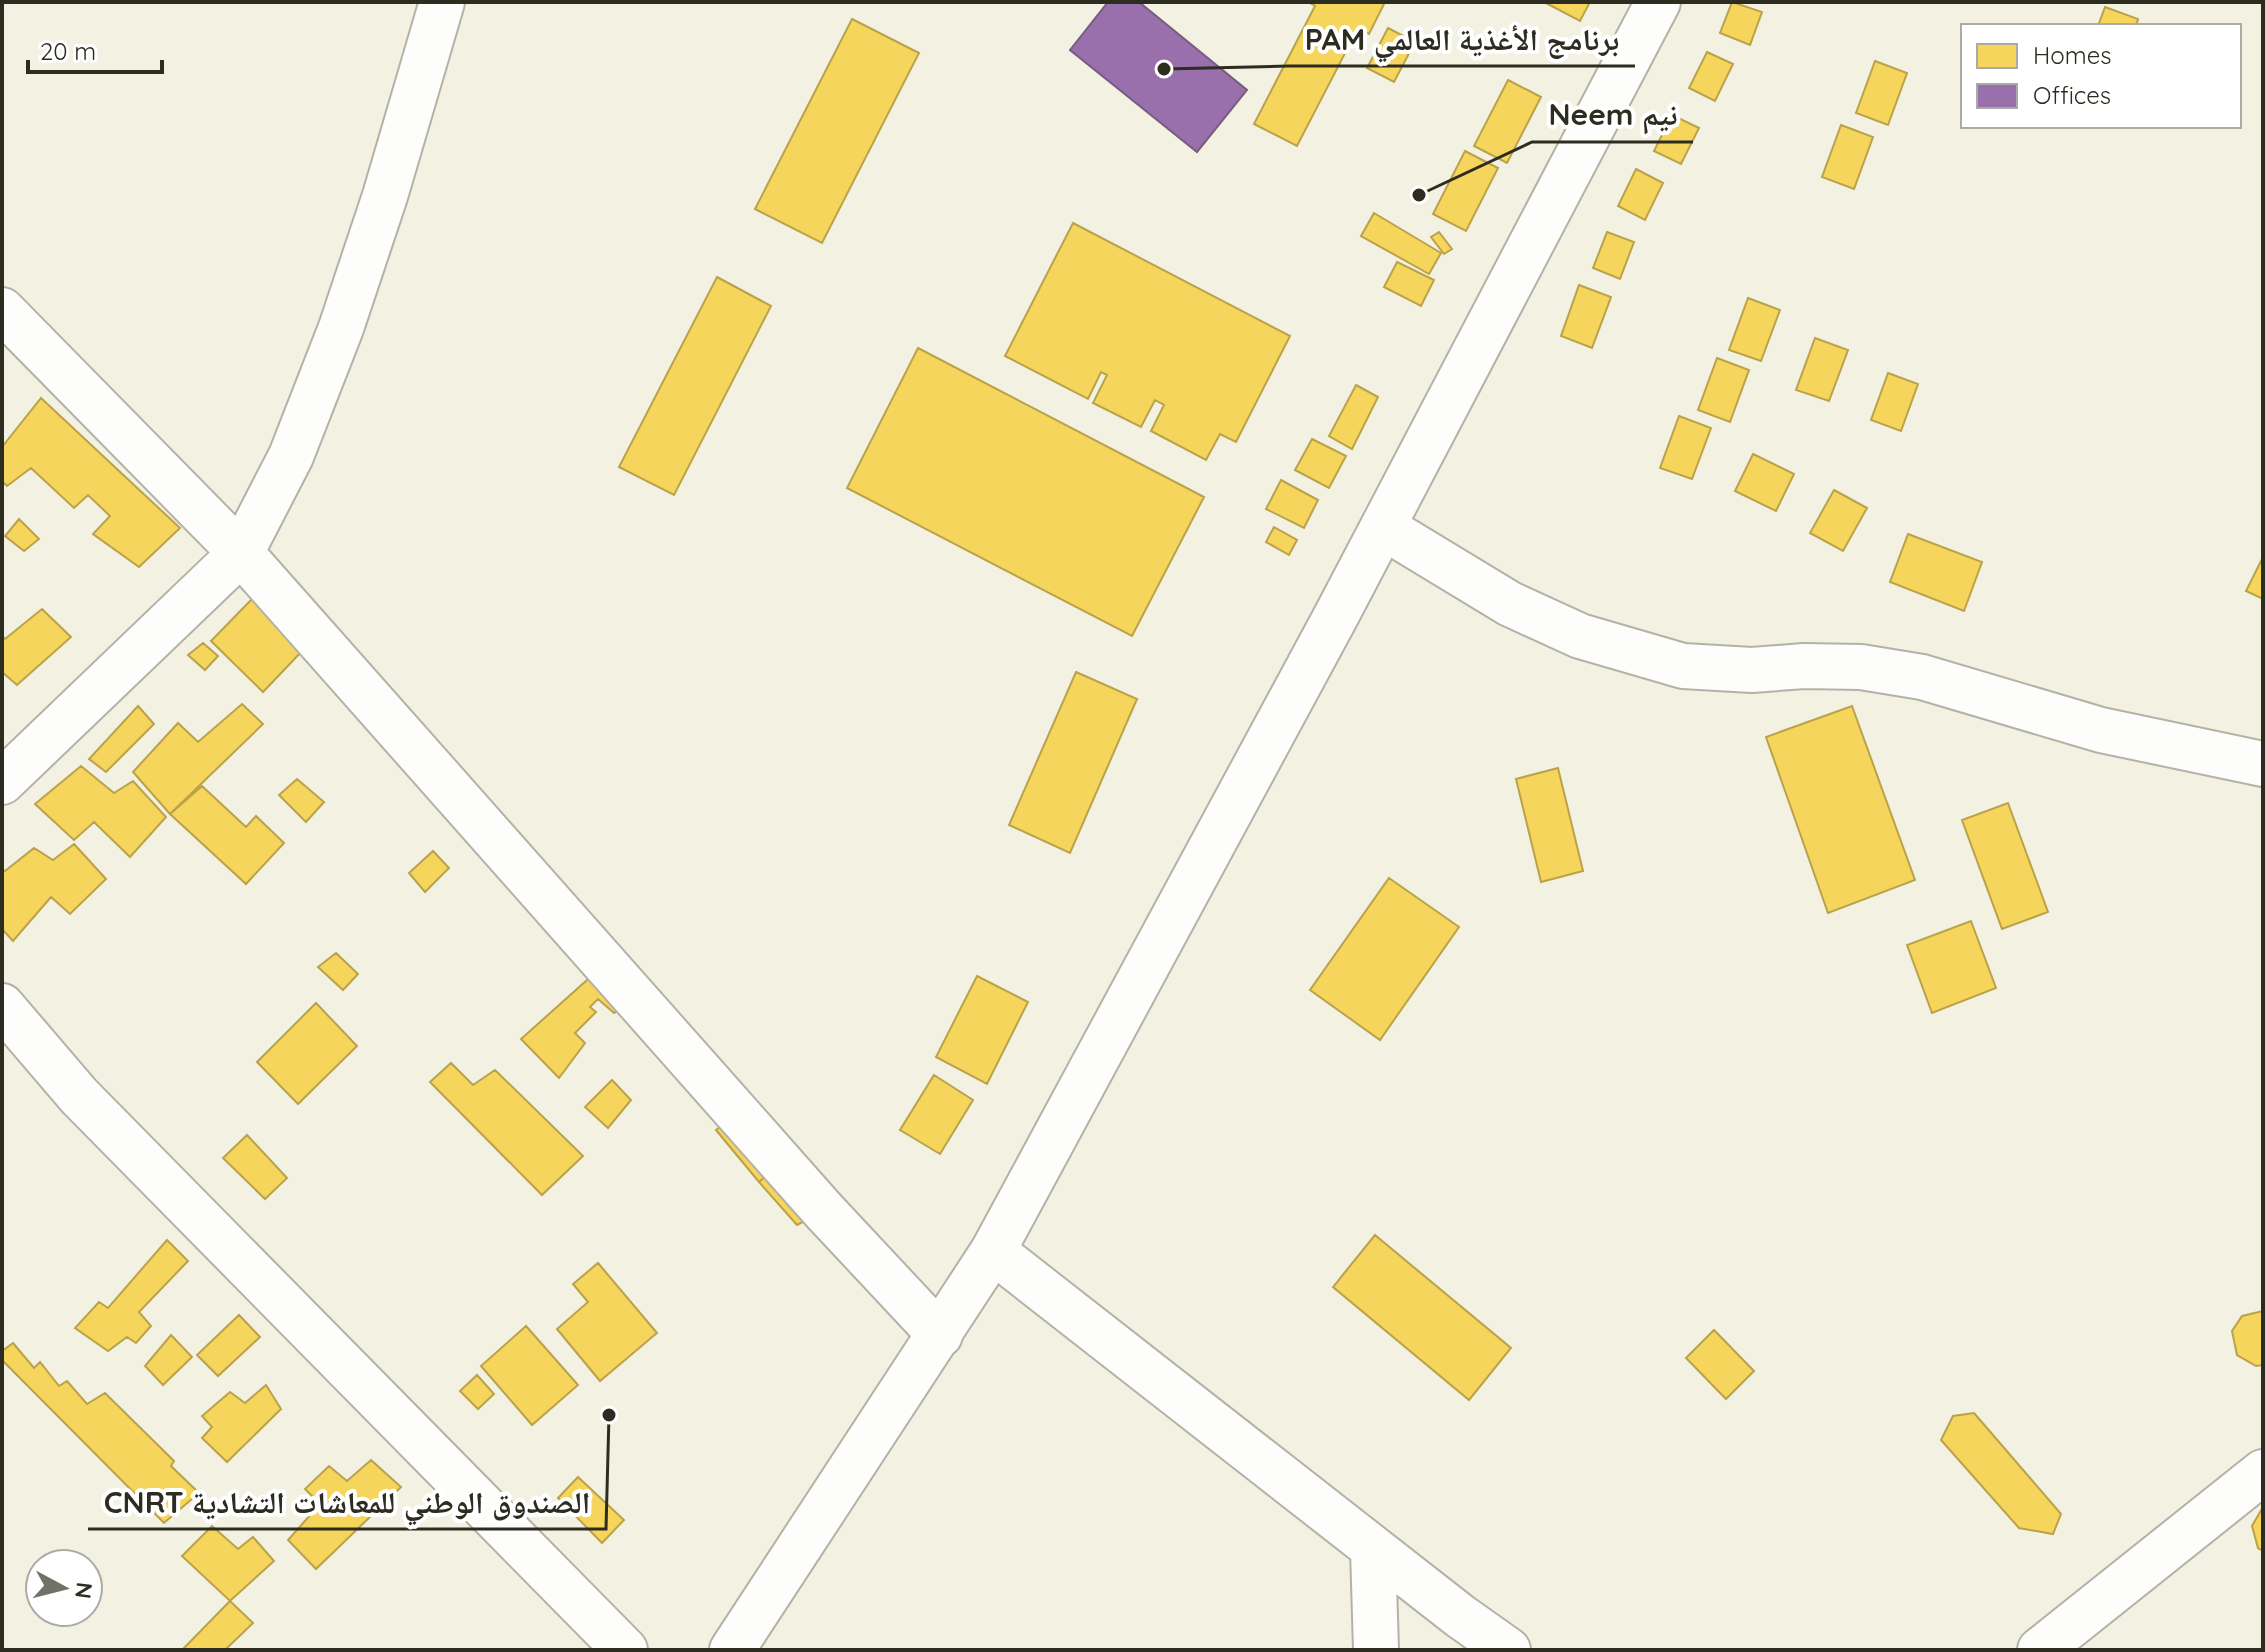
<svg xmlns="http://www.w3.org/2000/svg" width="2265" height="1652" font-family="Quicksand,'Noto Naskh Arabic',sans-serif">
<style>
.homes{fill:#f6d55c;stroke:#baa24a;stroke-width:2}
.offices{fill:#9970ab;stroke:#795c82;stroke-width:2}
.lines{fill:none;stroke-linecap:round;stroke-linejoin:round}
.minor-casing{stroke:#b4b2a7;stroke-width:48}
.trunk-casing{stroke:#b4b2a7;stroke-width:48}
.minor{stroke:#fdfdfb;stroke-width:44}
.trunk{stroke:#fdfdfb;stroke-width:44}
.leader{fill:none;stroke:#2d2c21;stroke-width:3}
.callout-dot{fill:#2d2c21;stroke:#fff;stroke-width:3}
.callout-label{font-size:30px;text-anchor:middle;font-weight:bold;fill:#2d2c21;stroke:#fff;stroke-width:8;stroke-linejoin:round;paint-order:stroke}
</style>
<rect width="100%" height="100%" fill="#f3f1e2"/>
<path class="homes" d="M1308 2H1385L1369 34 1358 28 1297 146 1254 124 1315 6Z
M1544 2H1590L1580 21Z
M1732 2 1762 12 1750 45 1720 33Z
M2105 7 2138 19 2136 26H2098Z
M852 19 919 53 822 243 755 209Z
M1388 28 1415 42 1394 82 1367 68Z
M1707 52 1733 64 1715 101 1689 88Z
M1875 61 1907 73 1888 125 1856 113Z
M1508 80 1541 97 1507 163 1474 146Z
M1672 115 1699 128 1681 164 1654 151Z
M1841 125 1873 137 1854 189 1822 177Z
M1465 151 1498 168 1466 231 1433 214Z
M1636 169 1663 183 1645 220 1618 206Z
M1374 213 1441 253 1429 274 1361 236Z
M1073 223 1290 336 1236 442 1220 434 1206 460 1151 431 1164 405 1155 400 1141 427 1093 403 1107 375 1101 372 1088 399 1005 356Z
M1439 232 1452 249 1444 254 1431 237Z
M1607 232 1634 242 1620 279 1593 268Z
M1397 262 1434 280 1421 306 1384 287Z
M717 277 771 306 674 495 619 467Z
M1579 285 1611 297 1592 348 1561 336Z
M1748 298 1780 310 1761 361 1729 350Z
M1815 338 1848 350 1829 401 1796 390Z
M918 348 1204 497 1132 636 847 488Z
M1717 358 1749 370 1730 422 1698 410Z
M1888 373 1918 384 1901 431 1871 420Z
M1356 385 1378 397 1352 449 1329 436Z
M41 398 180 528 139 567 93 534 110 516 88 495 74 508 31 468 7 486 2 481V447Z
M1679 416 1711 428 1692 479 1660 468Z
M1312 439 1346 456 1329 488 1295 470Z
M1753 454 1794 474 1776 511 1735 491Z
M1281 480 1318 500 1304 528 1266 509Z
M1834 490 1867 508 1843 551 1810 533Z
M19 519 39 539 24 551 5 536Z
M1274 527 1297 540 1289 555 1266 542Z
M1908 534 1982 562 1964 611 1890 582Z
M2263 557V599L2246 591Z
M252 599 304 649 263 692 211 641Z
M42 609 71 637 17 685 2 672V636L5 639Z
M203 643 218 656 205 670 188 655Z
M1076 672 1137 699 1070 853 1009 825Z
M242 704 263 724 170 814 133 772 178 723 198 742Z
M138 706 154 724 106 772 89 759Z
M1852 706 1915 880 1828 913 1766 737Z
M81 766 114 793 133 781 166 817 130 857 94 822 74 840 35 804Z
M1558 768 1583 871 1541 882 1516 779Z
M297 779 324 802 306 822 279 795Z
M202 786 246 827 256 816 284 843 246 884 170 814Z
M2008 803 2048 912 2002 929 1962 820Z
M74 844 106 879 70 914 51 897 13 941 2 929V869L5 871 34 848 53 860Z
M433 851 449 868 425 892 409 873Z
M1389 878 1459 927 1380 1040 1310 990Z
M1971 921 1996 988 1932 1013 1907 945Z
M336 953 358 974 343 990 318 967Z
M605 964 636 998 614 1013 598 999 590 1007 596 1012 575 1033 585 1043 559 1078 521 1039Z
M977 976 1028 1002 987 1084 936 1057Z
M316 1003 357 1046 298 1104 257 1062Z
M451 1063 473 1085 495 1070 583 1156 542 1195 430 1082Z
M934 1075 973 1100 940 1154 900 1130Z
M612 1080 631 1100 608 1128 585 1107Z
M736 1113 781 1163 759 1182 716 1130Z
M247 1135 287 1178 265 1199 223 1158Z
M781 1163 824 1211 797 1225 759 1182Z
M1375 1235 1511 1348 1469 1400 1333 1287Z
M167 1240 188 1261 139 1312 151 1326 136 1343 127 1337 108 1351 75 1328 99 1302 108 1308Z
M598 1263 657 1333 600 1381 557 1329 588 1302 573 1284Z
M2263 1311V1365L2256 1366 2237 1355 2232 1331 2242 1316Z
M239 1315 260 1337 218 1376 197 1355Z
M526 1326 578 1385 532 1425 481 1366Z
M1714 1330 1754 1371 1726 1399 1686 1358Z
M171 1335 192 1357 163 1385 145 1366Z
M13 1343 34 1368 40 1362 59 1386 67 1381 87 1404 105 1393 174 1461 171 1466 199 1493 164 1523 2 1360V1351Z
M477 1375 494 1394 478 1409 460 1391Z
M266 1385 281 1409 227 1462 202 1438 212 1427 202 1416 230 1392 245 1403Z
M1974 1413 2061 1514 2053 1534 2019 1528 1941 1440 1953 1416Z
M371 1460 401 1487 316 1569 288 1540 320 1504 305 1489 329 1466 347 1481Z
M578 1477 624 1520 602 1543 558 1498Z
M2263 1507V1551L2258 1548 2252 1526Z
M212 1526 238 1549 253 1537 274 1561 230 1601 182 1556Z
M230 1601 253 1623 225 1650H182Z"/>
<path class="offices" d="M1108 2H1139L1247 90 1197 152 1070 50Z"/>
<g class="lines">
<g class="minor-casing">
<path id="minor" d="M2 310 241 553 824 1211 940 1335
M1383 527 1510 604 1580 636 1683 666 1752 670 1804 666 1861 667 1922 677 2101 730 2263 764
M2 782 241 553 291 456 341 328 385 196 442 2
M2 1006 79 1096 625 1650
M993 1251 1460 1616 1508 1650
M1373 1549 1376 1650
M2040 1650 2263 1472"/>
</g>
<g class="trunk-casing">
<path id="trunk" d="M732 1650 993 1251 1336 616 1658 2"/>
</g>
<use href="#minor" class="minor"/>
<use href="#trunk" class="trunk"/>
</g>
<path class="leader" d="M1164 69L1288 66H1635M1419 195L1532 142H1693M609 1415L606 1529H88"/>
<g class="callout-dot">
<circle cx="1164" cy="69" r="8"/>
<circle cx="1419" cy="195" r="8"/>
<circle cx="609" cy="1415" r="8"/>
</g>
<g class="callout-label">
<text x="1462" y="50">PAM برنامج الأغذية العالمي</text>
<text x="1613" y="125">Neem نيم</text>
<text x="347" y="1513">CNRT الصندوق الوطني للمعاشات التشادية</text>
</g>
<rect width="2265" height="1652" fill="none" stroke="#2d2c21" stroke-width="8"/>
<rect x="1961" y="24" width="280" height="104" fill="#ffffff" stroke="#ababa6" stroke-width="2"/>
<rect x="1977" y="44" width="40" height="24" fill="#f6d55c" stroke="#ababa6" stroke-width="2"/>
<text x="2033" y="64" font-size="24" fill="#2d2c21">Homes</text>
<rect x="1977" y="84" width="40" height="24" fill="#9970ab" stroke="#ababa6" stroke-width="2"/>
<text x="2033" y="104" font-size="24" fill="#2d2c21">Offices</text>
<g transform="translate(64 1588) rotate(97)"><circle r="38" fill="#ffffff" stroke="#ababa6" stroke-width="2"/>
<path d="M0-6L14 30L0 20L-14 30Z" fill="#727165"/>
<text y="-12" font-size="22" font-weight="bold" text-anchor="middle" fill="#2d2c21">N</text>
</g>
<path d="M28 60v12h134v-12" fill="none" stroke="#2d2c21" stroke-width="4"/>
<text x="40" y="60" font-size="24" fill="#2d2c21" stroke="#ffffff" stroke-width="6" paint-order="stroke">20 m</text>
</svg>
